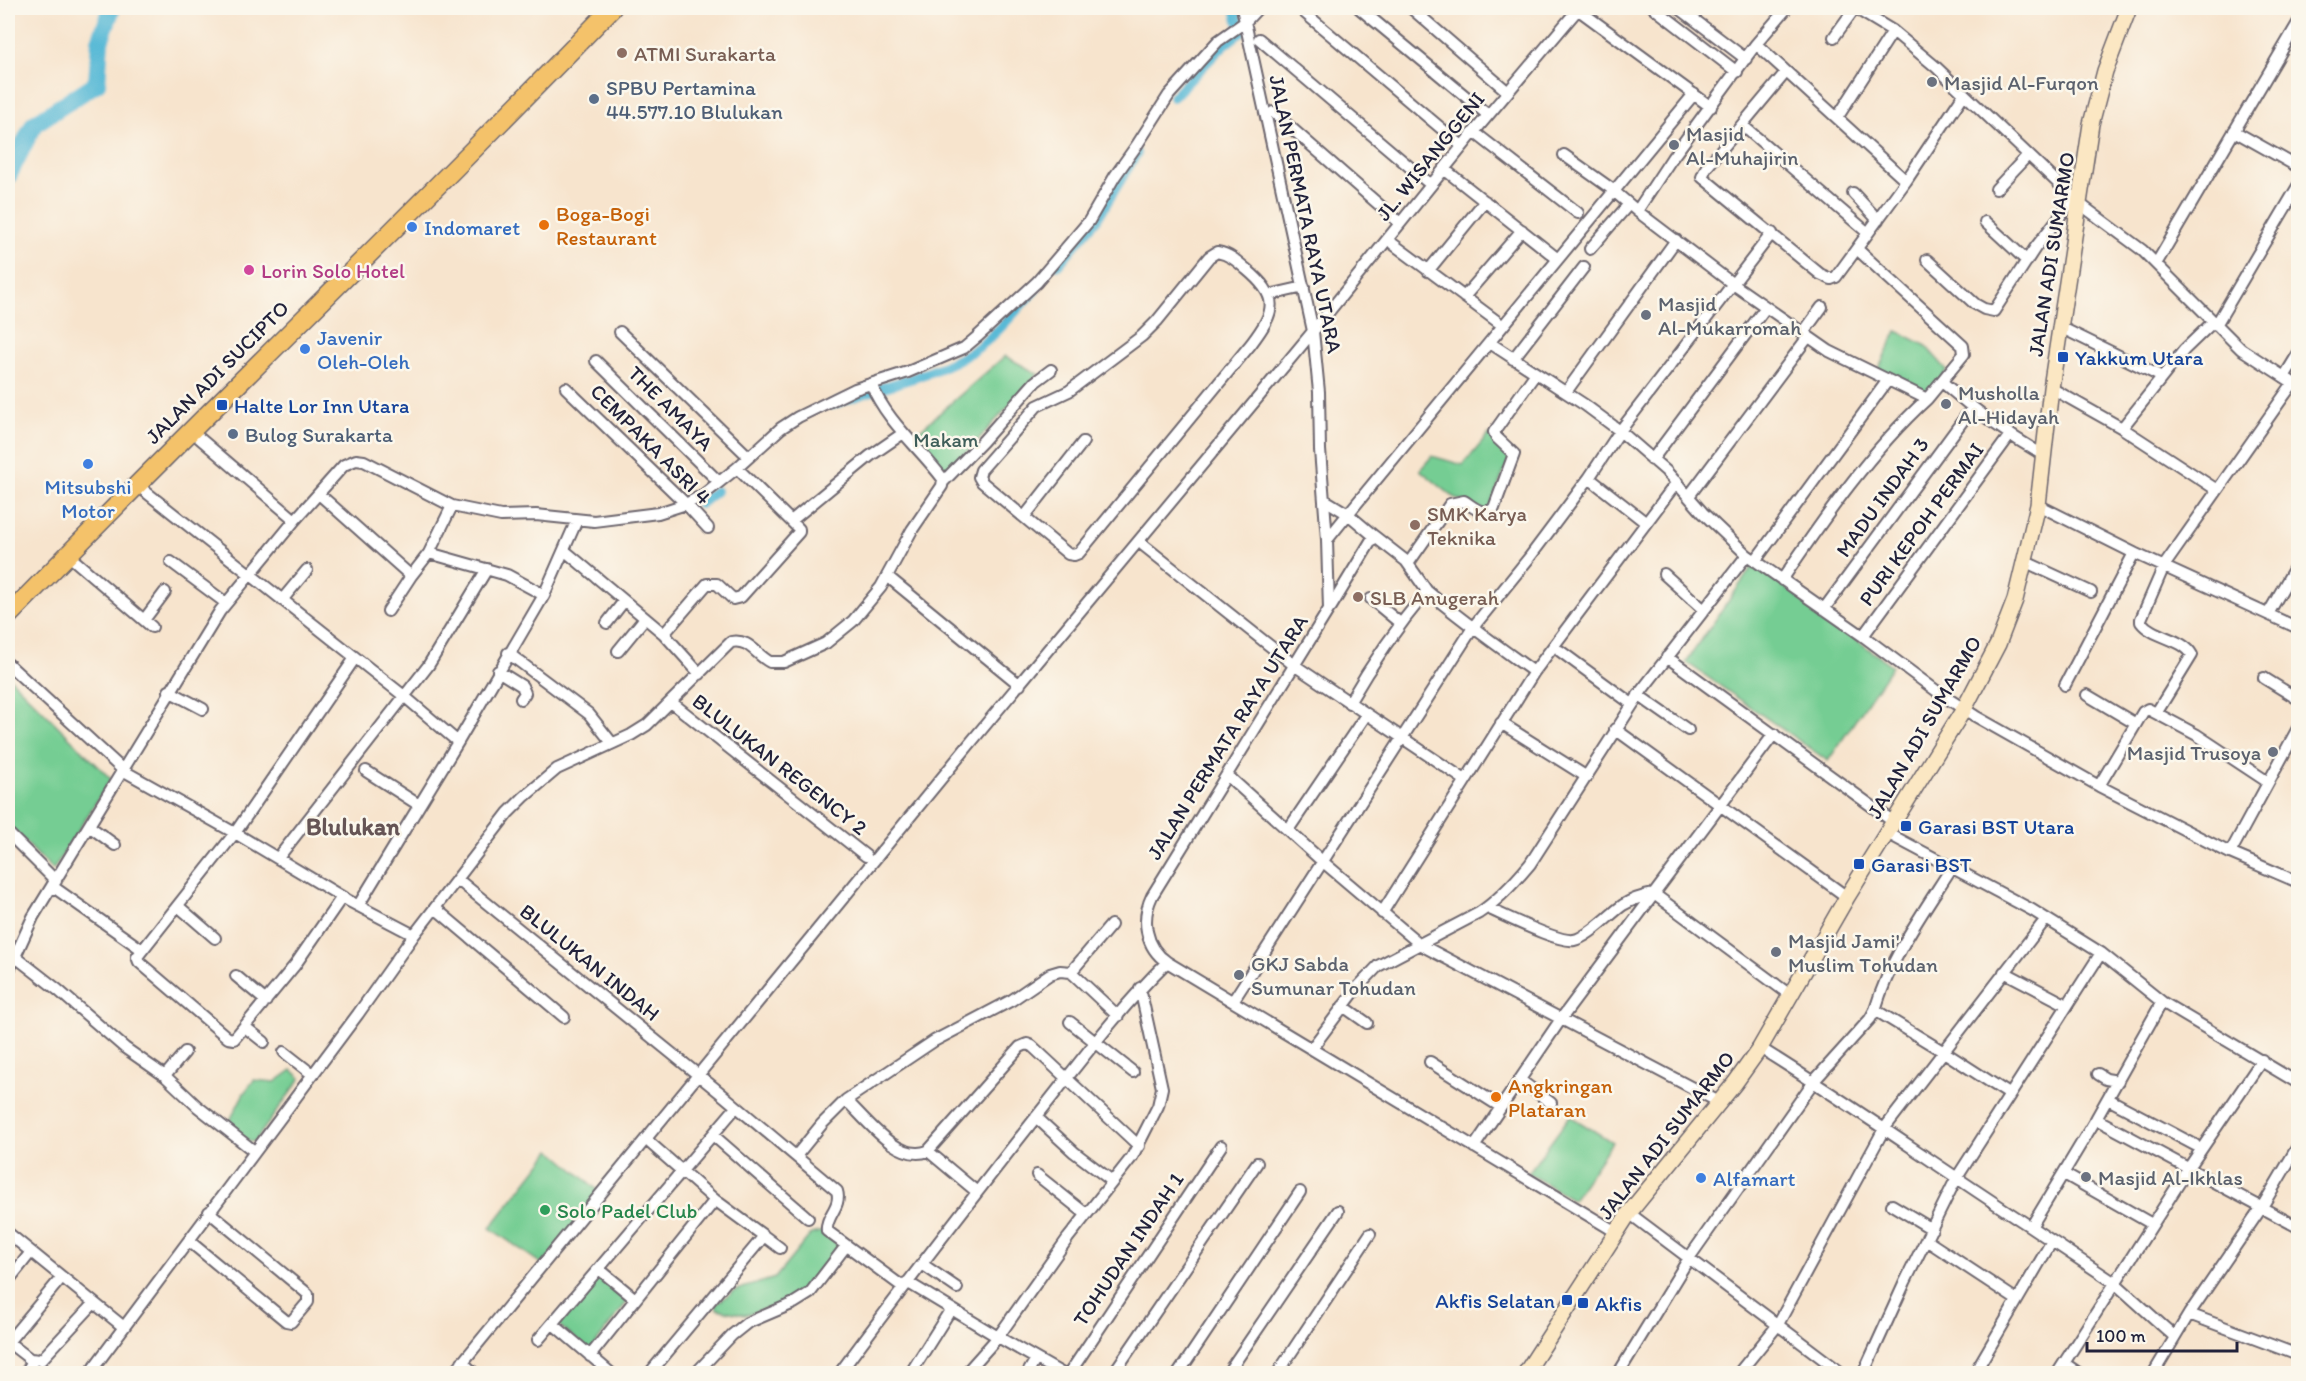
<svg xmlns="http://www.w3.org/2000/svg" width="2306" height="1381" font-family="Itim,sans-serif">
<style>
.green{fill:#75cd93;stroke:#4c7867;stroke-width:1.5}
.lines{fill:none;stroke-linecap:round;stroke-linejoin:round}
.canal{stroke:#58b9d6;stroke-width:10}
.river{stroke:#58b9d6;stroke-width:18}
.minor-casing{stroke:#6d666e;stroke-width:14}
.secondary-casing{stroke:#6d666e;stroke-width:18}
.trunk-casing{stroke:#6d666e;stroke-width:21}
.minor{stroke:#fff;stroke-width:10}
.secondary{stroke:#fbe7c3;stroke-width:15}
.trunk{stroke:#f4c26a;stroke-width:18}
.education-dot{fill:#8d6e63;stroke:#fbf7ec;stroke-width:2}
.worship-dot{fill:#6b7280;stroke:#fbf7ec;stroke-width:2}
.service-dot{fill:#5c6f8a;stroke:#fbf7ec;stroke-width:2}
.food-dot{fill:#e8710a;stroke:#fbf7ec;stroke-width:2}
.shop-dot{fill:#3f7fe0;stroke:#fbf7ec;stroke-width:2}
.hotel-dot{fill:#d1479c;stroke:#fbf7ec;stroke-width:2}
.transit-dot{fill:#1a4fb4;stroke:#fbf7ec;stroke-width:2}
.leisure-dot{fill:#2e9e5b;stroke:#fbf7ec;stroke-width:2}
.labels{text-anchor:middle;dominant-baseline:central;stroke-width:5;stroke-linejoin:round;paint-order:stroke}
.education-label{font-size:21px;fill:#785e54;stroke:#fbf7ec;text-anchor:start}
.worship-label{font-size:21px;fill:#5b616d;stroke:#fbf7ec;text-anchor:start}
.service-label{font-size:21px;fill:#4e5e75;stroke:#fbf7ec;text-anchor:start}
.street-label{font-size:21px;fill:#22223b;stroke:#fbf7ec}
.food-label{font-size:21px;fill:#c56008;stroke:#fbf7ec;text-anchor:start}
.shop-label{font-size:21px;fill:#366cbe;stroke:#fbf7ec;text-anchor:start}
.hotel-label{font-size:21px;fill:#b23c85;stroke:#fbf7ec;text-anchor:start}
.transit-label{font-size:21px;fill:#164399;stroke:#fbf7ec;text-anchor:start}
.park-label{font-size:21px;fill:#3f5e5a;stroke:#fbf7ec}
.leisure-label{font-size:21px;fill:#27864d;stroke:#fbf7ec;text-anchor:start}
.quarter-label{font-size:24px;font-weight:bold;fill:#655455;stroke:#fbf7ec}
</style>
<rect width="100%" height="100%" fill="#fbf7ec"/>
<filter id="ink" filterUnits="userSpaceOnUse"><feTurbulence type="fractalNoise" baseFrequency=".0167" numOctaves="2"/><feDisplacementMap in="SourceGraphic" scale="12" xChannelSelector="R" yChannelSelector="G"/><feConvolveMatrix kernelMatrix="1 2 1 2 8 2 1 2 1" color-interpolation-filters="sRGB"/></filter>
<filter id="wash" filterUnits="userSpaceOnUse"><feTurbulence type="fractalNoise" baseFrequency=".008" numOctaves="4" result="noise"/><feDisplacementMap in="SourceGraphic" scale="24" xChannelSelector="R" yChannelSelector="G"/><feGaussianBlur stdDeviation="1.35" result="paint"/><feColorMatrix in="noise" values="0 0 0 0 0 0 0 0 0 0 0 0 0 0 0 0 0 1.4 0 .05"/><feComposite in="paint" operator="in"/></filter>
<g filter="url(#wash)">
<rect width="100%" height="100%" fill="#f7e4cd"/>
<path class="green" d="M1897 331 1925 345 1947 370 1927 396 1878 370Z
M1005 356 1038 374 945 476 911 438Z
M1489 434 1512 452 1488 511 1456 499 1420 470 1432 456 1463 465Z
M1754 564 1892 666 1828 761 1686 662Z
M8 676 111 779 53 870 8 825Z
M292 1070 301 1078 255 1141 249 1142 228 1124 244 1093 254 1080 275 1082Z
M1570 1116 1612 1142 1573 1200 1528 1173Z
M551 1150 600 1192 543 1265 490 1228Z
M824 1231 841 1247 805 1294 781 1304 745 1315 717 1309 716 1304 736 1290 775 1278 811 1234Z
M600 1273 630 1298 590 1351 556 1323Z"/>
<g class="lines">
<path class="canal" d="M1173 97 1224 45 1241 32 1235 8
M1058 265 1097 219 1137 153
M832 405C878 386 930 378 973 351 995 337 1017 309 1035 290
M700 504 716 491"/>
<path class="river" d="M8 176 34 124 97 83 100 41 112 8"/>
</g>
</g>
<g filter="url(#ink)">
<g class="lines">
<g class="minor-casing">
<path id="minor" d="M1242 8 1313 331 1319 392 1320 450 1327 540 1329 609 1152 896C1141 919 1145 947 1167 962L1616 1232
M1299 8 1462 146
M1359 8 1488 115
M1411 8 1508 92
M1576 8 1711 107
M1654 8 1737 72
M1679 8 1746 59
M1787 8 1756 44 1672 158 1637 211 1733 284 1829 351 1927 399 1964 354 1963 346 1857 249
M1855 8 1893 31 1936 67 2080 204 2142 250 2241 349 2298 386
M1834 37 1855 8
M1259 39 1431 185
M1756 44 1906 181
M1786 72 1706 168 1702 177 1820 274 1831 279 1836 277 1906 181 1964 94
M1273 112 1400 223
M1837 118 1893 31
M1742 125 1868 233
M2234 131 2298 167
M1474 132 1578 213
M1564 155 1609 187 1637 211
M1444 169 1554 256
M1996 189 2028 155
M1853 193 1878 220
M1985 222 2027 261
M1393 244 1498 322
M1590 249 1629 204
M1217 252C1229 254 1237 261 1246 269 1280 297 1276 311 1251 344L1079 553 1074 555 1068 554 982 482 979 477 981 470 1037 406 1069 391 1142 336 1157 321 1209 257Z
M1927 260 1975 304 1984 309 1994 311 2035 248 2074 198
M2156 264 2298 23
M1428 271 1485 201
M1269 295 1304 287
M1464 297 1522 230
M2216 325 2298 186
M2060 327 2162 377
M620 332 749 457
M1803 333 1822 307
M1490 343 1585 405 1620 431 1666 471 1703 513 1747 555 1863 636 1942 695 1975 716 2099 786 2230 853 2298 882
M1513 359 1584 267
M596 361 719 482
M2284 377 2298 354
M1942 382C1974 410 2008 435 2045 456
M566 388 686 504 708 528
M2051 388 2122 428 2217 490
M1566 392 1676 240
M2122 428 2184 350 2213 322
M190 430 295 520
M1652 460 1766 307
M737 468 791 521 870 456 902 434
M1589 478 1645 522
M943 482 983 441 1035 382 1051 370
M137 485 404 696 458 742
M319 494 411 576
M1689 496 1808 337
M1325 500 1348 514 1327 540
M2038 505 2134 553 2298 628
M1025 516 1083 442
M1143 545 1294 665 1465 780
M564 550 664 634 700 674
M429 553 507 575 544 595
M68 555 152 627
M1755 561 1888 380
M171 562 226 603
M2026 562 2091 592
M1408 564 1450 504 1464 501C1475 508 1483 517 1494 508L1514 454 1496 437 1494 432 1536 373
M1664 574 1704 610
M887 576 1020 685
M1782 580C1824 518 1872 449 1927 399
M1427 591C1461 620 1498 646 1534 672
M1371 599 1400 623
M282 600 307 570
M1331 607 1374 536 1348 514 1694 94
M1824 609 1972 408
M388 611 411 576 429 553 452 506
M2268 614 2298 562
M144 620 165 592
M607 623 624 601
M664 634 707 584H717L733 599 741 597 799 532V529L791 521
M1863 636 2010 435
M618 651 645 618
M1560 651 1632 704
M508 653 589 714 612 743
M1667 657 1895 823
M8 664 124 771 235 833 349 901 414 935
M498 671 522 686 525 693 521 699
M2264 678 2298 699
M2065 685 2134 553
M169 691 203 709
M1638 695 1688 730
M2087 695 2136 724
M671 702 866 856
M1349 703C1372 663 1397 627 1427 591L1406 561 1374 536
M2157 712 2192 655C2183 638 2153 638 2141 622V619L2164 566 2293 383
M1501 723 1587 777
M1615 729 1847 897
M366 771 419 805
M1228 776 1322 861 1421 945 1719 1102
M2099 786 2143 712 2148 709 2197 735 2268 782
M89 826 115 845
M1288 830 1366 715
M8 833 56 881
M1887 833 2032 910 2101 953 2162 1002 2298 1083
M2230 853 2298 728
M278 858 428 666 487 569
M457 879 718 1091 837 1191C842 1207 825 1216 827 1231L903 1287
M52 886 141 949
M342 897 295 965 234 1039 228 1038 139 962 137 957 235 833 355 658
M178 906 215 938
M358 906 458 742 544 595 577 520
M435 908 564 1017
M1487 908C1504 915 1558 943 1574 940 1589 937 1610 914 1623 905 1633 899 1643 896 1654 894L1774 734
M1382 913 1534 672 1677 482
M8 951 58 990 125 1048 165 1076 198 1107 254 1151
M8 972 33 917 220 611 295 520 344 465 356 460 364 461 452 506 501 516 536 515 594 521 658 513 686 504 703 495 737 468 781 428 798 417 855 389 908 372 964 348 977 337 1037 282 1089 221 1115 176 1137 145 1169 95 1218 41 1245 22 1258 8
M1071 972 1111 925
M2004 972 2067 1005
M236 976 266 1001
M1233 1001 1474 626 1529 558 1589 478 1620 431 1772 233
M1343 1006 1367 1023
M1875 1010C1891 956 1922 914 1952 867
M1070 1022 1133 1072
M245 1027 264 1042
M1312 1048 1357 988 1378 966 1479 913C1499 900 1515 882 1530 864L1642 690 1747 555
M1760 1048C1852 1105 1940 1168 2031 1227L2096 1119 2162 1002
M284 1052 312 1074
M1430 1062 1501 1107
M2098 1074 2106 1079 2118 1081
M165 1076 185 1052
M1520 1080 1551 1103
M2108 1099 2195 1145
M846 1100C866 1119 898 1163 928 1151L1020 1047 1027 1044 1032 1046 1139 1146
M1036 1117 1074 1152 1112 1181
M2096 1119 2298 1227
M714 1136 808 1218
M1474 1147 1561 1019 1654 894 1790 995
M928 1151 977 1192
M796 1156 822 1124 846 1100 934 1041 1012 1000 1050 974 1060 971 1071 972 1118 1016
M2064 1174 2152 1224
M1037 1175 1086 1214
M1892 1205 1932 1229
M1629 1213 1843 1374
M2031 1227 2052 1241
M8 1233 120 1324
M764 1236 780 1248
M1926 1240 2017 1300
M189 1241 286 1321 291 1322 308 1302V1294L209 1212
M922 1264 957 1288
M599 1269 634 1298
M8 1281 31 1252
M907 1282 998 1337 965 1374
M2189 1314 2298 1355
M553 1324 612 1374
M538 1340 732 1112
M8 1342 30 1359 41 1360 94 1303
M8 1342 62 1277
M590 1356 715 1200
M462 1362 475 1374
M2064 1363 2080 1374
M25 1374 33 1361
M89 1374 358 1014 414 935 508 813 524 797 557 769 631 735 647 725 731 642C749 638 756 655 770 662H784L826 643 853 621 881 587 912 530 942 486 943 479C919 447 887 422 871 384
M453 1374 972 741 1310 335 1474 132 1579 8
M649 1374 764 1236 715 1200 650 1143
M695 1374 732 1335 747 1323 794 1303 810 1293 846 1246
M839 1374C902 1288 967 1205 1033 1121 1076 1067 1118 1010 1167 962
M910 1374 951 1309
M1027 1374 1036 1359
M1063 1374 998 1337 1068 1238 1132 1157 1158 1106 1162 1088 1140 988
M1069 1374 1221 1146
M1113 1374 1257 1163
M1178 1374 1300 1192
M1227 1374 1338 1211
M1277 1374 1370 1234
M1618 1374 1689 1258 1814 1081 1870 1019 1875 1010 1944 1052 2009 1094
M1738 1374 1777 1326 1884 1129 2046 919
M1863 1374 1905 1282 1956 1179 2101 953
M1974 1374 2052 1241 2115 1283 2175 1337
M2057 1374 2188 1169 2262 1060
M2153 1374 2189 1314 2262 1207 2298 1146"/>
</g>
<g class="secondary-casing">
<path id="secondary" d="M1525 1374 1629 1213 1735 1083 1760 1048 1847 897 1964 709 1998 644 2015 600 2038 505 2051 388 2091 124 2105 71 2129 8"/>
</g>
<g class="trunk-casing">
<path id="trunk" d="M8 616C207 411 414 214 612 8"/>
</g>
<use href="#minor" class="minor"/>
<use href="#secondary" class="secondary"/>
<use href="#trunk" class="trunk"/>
</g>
</g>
<g class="education-dot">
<circle cx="622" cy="53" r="6"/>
<circle cx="1415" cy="525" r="6"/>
<circle cx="1358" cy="597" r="6"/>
</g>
<g class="worship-dot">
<circle cx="1932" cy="82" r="6"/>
<circle cx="1674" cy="145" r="6"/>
<circle cx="1646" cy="315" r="6"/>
<circle cx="1946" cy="404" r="6"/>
<circle cx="2273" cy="752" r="6"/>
<circle cx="1776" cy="952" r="6"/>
<circle cx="1239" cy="975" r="6"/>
<circle cx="2086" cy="1177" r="6"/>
</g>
<g class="service-dot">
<circle cx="594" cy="99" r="6"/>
<circle cx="233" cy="434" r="6"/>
</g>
<g class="food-dot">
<circle cx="544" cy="225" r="6"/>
<circle cx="1496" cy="1097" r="6"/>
</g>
<g class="shop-dot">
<circle cx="412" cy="227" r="6"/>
<circle cx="305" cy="349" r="6"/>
<circle cx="88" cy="464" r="6"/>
<circle cx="1701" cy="1178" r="6"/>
</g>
<circle class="hotel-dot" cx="249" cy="270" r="6"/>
<g class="transit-dot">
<rect x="2057" y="351" width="12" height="12" rx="3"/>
<rect x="216" y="399" width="12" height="12" rx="3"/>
<rect x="1900" y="820" width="12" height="12" rx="3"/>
<rect x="1853" y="858" width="12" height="12" rx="3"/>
<rect x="1561" y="1294" width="12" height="12" rx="3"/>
<rect x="1577" y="1297" width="12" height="12" rx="3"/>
</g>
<circle class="leisure-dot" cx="545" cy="1210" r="6"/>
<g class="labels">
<g class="education-label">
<text x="634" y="53">ATMI Surakarta</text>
<text x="1427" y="513">SMK Karya<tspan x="1427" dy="24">Teknika</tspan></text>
<text x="1370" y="597">SLB Anugerah</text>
</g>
<g class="worship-label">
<text x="1944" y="82">Masjid Al-Furqon</text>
<text x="1686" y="133">Masjid<tspan x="1686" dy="24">Al-Muhajirin</tspan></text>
<text x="1658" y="303">Masjid<tspan x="1658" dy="24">Al-Mukarromah</tspan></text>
<text x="1958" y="392">Musholla<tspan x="1958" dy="24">Al-Hidayah</tspan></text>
<text x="2261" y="752" text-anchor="end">Masjid Trusoya</text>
<text x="1788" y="940">Masjid Jami'<tspan x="1788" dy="24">Muslim Tohudan</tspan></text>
<text x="1251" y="963">GKJ Sabda<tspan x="1251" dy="24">Sumunar Tohudan</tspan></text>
<text x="2098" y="1177">Masjid Al-Ikhlas</text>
</g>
<g class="service-label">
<text x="606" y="87">SPBU Pertamina<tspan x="606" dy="24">44.577.10 Blulukan</tspan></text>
<text x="245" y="434">Bulog Surakarta</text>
</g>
<g class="street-label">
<text transform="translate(1430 156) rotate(-51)">JL. WISANGGENI</text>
<text transform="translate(1306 214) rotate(78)">JALAN PERMATA RAYA UTARA</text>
<text transform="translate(2051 254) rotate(-81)">JALAN ADI SUMARMO</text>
<text transform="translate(217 372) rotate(-45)">JALAN ADI SUCIPTO</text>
<text transform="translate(671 408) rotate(45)">THE AMAYA</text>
<text transform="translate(651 444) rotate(45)">CEMPAKA ASRI 4</text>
<text transform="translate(1882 497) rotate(-54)">MADU INDAH 3</text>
<text transform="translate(1921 524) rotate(-54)">PURI KEPOH PERMAI</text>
<text transform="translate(1924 727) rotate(-60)">JALAN ADI SUMARMO</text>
<text transform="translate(1227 737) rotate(-58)">JALAN PERMATA RAYA UTARA</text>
<text transform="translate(780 764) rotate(38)">BLULUKAN REGENCY 2</text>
<text transform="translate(590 962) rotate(39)">BLULUKAN INDAH</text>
<text transform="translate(1666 1135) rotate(-52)">JALAN ADI SUMARMO</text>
<text transform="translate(1128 1249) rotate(-56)">TOHUDAN INDAH 1</text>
</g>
<g class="food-label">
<text x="556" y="213">Boga-Bogi<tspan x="556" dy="24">Restaurant</tspan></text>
<text x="1508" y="1085">Angkringan<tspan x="1508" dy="24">Plataran</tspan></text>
</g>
<g class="shop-label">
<text x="424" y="227">Indomaret</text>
<text x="317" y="337">Javenir<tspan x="317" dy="24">Oleh-Oleh</tspan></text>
<text x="88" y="486" text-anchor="middle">Mitsubshi<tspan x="88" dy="24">Motor</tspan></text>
<text x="1713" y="1178">Alfamart</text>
</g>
<g class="hotel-label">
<text x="261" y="270">Lorin Solo Hotel</text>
</g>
<g class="transit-label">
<text x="2075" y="357">Yakkum Utara</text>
<text x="234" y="405">Halte Lor Inn Utara</text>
<text x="1918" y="826">Garasi BST Utara</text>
<text x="1871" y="864">Garasi BST</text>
<text x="1555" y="1300" text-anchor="end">Akfis Selatan</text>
<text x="1595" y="1303">Akfis</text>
</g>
<g class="park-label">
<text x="946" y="439">Makam</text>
</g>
<g class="leisure-label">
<text x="557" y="1210">Solo Padel Club</text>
</g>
<g class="quarter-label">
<text x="353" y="826">Blulukan</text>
</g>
</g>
<rect width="2306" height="1381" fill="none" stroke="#fbf7ec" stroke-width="30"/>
<path d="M2087 1342v9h150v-9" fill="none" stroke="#22223b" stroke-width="3"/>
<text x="2096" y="1342" font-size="18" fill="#22223b" stroke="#fbf7ec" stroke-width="4.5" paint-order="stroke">100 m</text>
</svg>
